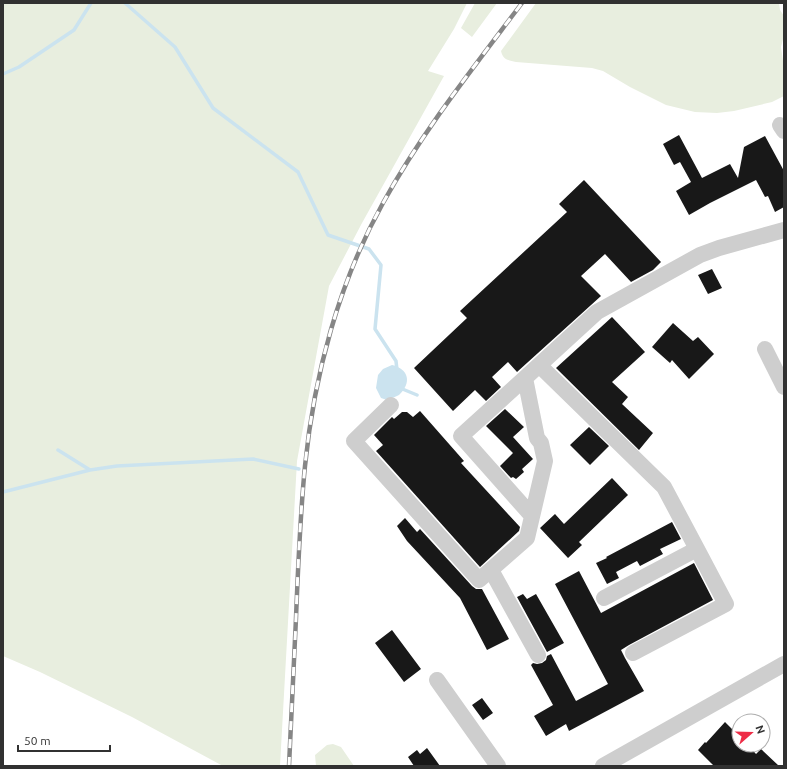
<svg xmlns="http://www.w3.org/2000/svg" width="787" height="769" font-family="Ubuntu,sans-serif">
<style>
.green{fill:#e8eedf}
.water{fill:#cbe3ef}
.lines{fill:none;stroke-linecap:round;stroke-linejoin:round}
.stream{stroke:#cbe3ef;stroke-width:3.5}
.building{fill:#181818}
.minor{stroke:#cecece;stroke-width:16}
.rail-casing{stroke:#868686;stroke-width:4.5}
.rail{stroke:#fff;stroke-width:3;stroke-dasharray:9;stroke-linecap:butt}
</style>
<rect width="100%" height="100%" fill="#fff"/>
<path class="green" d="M3 3H467L454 29 428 71 444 76 362 223 329 286 297 461 280 766H223L132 717 40 672 3 656Z
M475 3H497L472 37 461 28Z
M536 3H779L780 10 784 16V35L781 47 784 68V96L772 102 734 111 717 113 695 112 666 105 630 87 603 71 592 68 516 62C508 60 503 60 501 51Z
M333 744 341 747 354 766H316L315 755 327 745Z"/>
<path class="water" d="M392 365C409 369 412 383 399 395 396 397 391 398 387 400L381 398 376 388 378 375 383 369Z"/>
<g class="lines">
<path class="stream" d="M125 3 175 47 213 108 298 172 328 235 369 249 381 265 375 329 396 361 397 370
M3 74 19 67 74 30 91 3
M400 388 417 395
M58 450 90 470
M3 492 90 470 117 466 253 459 299 469"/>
</g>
<path class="building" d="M679 135 702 178 730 164 738 178 744 147 765 136 784 171V207L775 212 768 196 765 197 756 180 710 203 689 215 676 191 691 182 680 162 674 165 663 144Z
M584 180 661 262 653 270 631 282 605 254 581 276 601 296 517 372 508 362 492 377 501 387 486 401 475 390 453 411 414 368 467 318 460 311 567 212 559 204Z
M712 269 722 288 708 294 698 275Z
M612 317 645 352 612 382 628 397 622 404 653 433 639 450 556 368Z
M673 323 693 341 698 337 714 354 689 379 672 360 670 363 652 347Z
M505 409 524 427 513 437 533 459 522 469 524 472 516 479 513 477 511 478 500 466 513 453 486 426Z
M420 411 464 461 461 463 520 527 519 531 480 567 376 451 383 445 374 435 392 417 394 419 402 412H407L413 417Z
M589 427 609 446 590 465 570 445Z
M612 478 628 495 579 542 582 545 568 558 540 528 555 514 564 524Z
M405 518 417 532 420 529 472 586 476 589H482L509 639 487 650 460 598 407 541 397 526Z
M672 522 681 539 660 549 663 554 640 566 637 561 616 572 619 578 607 584 596 563 607 558 606 557Z
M694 563 713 600 629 645 621 650 625 658 644 691 569 731 566 724 546 736 534 716 553 705 531 665 533 663 537 664 542 663 546 660 547 656 551 654 576 701 608 684 555 584 579 571 601 613Z
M523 594 527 599 536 594 564 643 547 652 517 597Z
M392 630 421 669 404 682 375 643Z
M482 698 493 713 483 720 472 705Z
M725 722 739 736V745H748L756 754 761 749 779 766H714L698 750 705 742 706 743Z
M427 748 440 766H414L408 757 417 750 420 754Z"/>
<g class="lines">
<path class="minor" d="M780 125 784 131
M765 349 784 387
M539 365 664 487 697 549 604 598
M525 378 461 436 532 516
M391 405 354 441 479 580 527 538 545 461 541 443 537 438 525 378 597 312 700 255 719 248 784 230
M491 570 538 655
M633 653 726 604 697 549
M437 680 498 766
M603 766 784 664"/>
<g class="rail-casing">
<path id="rail" d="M289 766C291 717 294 667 296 618 298 567 300 516 305 466 314 375 339 282 383 203 422 132 473 68 522 3"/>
</g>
<use href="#rail" class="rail"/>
</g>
<rect width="787" height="769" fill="none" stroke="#313131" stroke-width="8"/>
<g transform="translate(751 733) rotate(70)"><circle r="19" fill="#ffffff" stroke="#adadad"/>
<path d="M0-3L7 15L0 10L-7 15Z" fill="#ee2d47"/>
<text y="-6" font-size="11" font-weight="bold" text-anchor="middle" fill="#313131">N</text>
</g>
<path d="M18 745v6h92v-6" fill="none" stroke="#313131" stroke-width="2"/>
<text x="24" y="745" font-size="12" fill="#313131" stroke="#ffffff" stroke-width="3" paint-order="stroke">50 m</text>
</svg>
